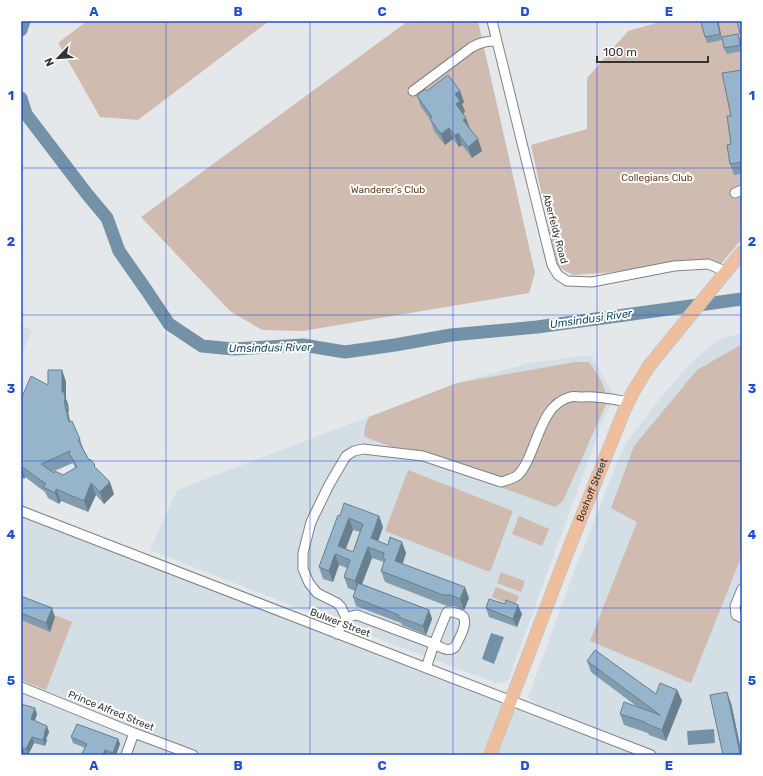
<svg xmlns="http://www.w3.org/2000/svg" width="763" height="776" font-family="Rubik,sans-serif">
<style>
.built{fill:#d3dee5}
.green{fill:#cfbbaf}
.water{fill:#7492a7}
.lines{fill:none;stroke-linecap:round;stroke-linejoin:round}
.river{stroke:#7492a7;stroke-width:13}
.minor-casing{stroke:#7f8285;stroke-width:11}
.major-casing{stroke:#c6c6c6;stroke-width:14}
.minor{stroke:#fff;stroke-width:9}
.major{stroke:#efbe9c;stroke-width:12}
.wall{fill:#819caf;fill-rule:evenodd}
.shaded-wall{fill:#697f8e}
.building{fill:#96b5cb;stroke:#697f8e;fill-rule:evenodd}
.grid{fill:none;stroke:#1d4ed8;stroke-width:1;stroke-opacity:0.55}
.labels{text-anchor:middle;dominant-baseline:central;stroke-width:4;stroke-linejoin:round;paint-order:stroke}
.park-label{font-size:10px;fill:#6d4122;stroke:#fff}
.street-label{font-size:10px;fill:#323334;stroke:#fff}
.water-label{font-size:11px;font-style:italic;fill:#154a6a;stroke:#fff}
.neatline{fill:none;stroke:#1d4ed8;stroke-width:1.5}
.grid-label{font-size:13px;text-anchor:middle;font-weight:bold;fill:#1d4ed8}
</style>
<rect width="100%" height="100%" fill="#e4e8eb"/>
<path class="built" d="M21 325 32 330 21 356Z
M742 333V755H676L595 725 673 755H21V504L108 539 539 705 528 698 572 577 614 470 626 443 661 397 688 366 703 352 721 339Z
M591 355 614 396 600 428 508 681 499 684 334 622 150 550 177 490 457 383 530 363Z"/>
<path class="green" d="M87 21H269L138 120 100 117 58 43Z
M408 21H478L535 273 529 293 303 331 262 330 230 311 141 217Z
M663 21H742V239L721 264 690 261 615 272 573 275 563 270 557 264 531 145 587 129V78L628 31Z
M742 344V555L691 683 590 641 637 522 611 508 634 446 697 370Z
M575 362H589C597 373 607 388 607 402L563 501 555 507 365 437C363 430 366 424 369 417L457 383Z
M408 470 513 511 490 572 385 531Z
M519 516 549 529 542 546 512 534Z
M501 572 525 581 521 592 497 583Z
M496 587 519 596 515 607 492 597Z
M21 602 72 622 46 690 21 680Z"/>
<path class="water" d="M491 633 504 637 494 664 482 659Z
M714 729 715 743 688 745 687 731Z"/>
<g class="lines">
<path class="river" d="M21 30 24 21
M21 98 26 114 87 194 107 218 119 251 147 291 169 324 202 346 233 349 303 345 345 352 395 345 451 335 537 327 742 299"/>
<g class="minor-casing">
<path id="minor" d="M492 21 552 265 558 275 567 281 592 282 674 266 708 264 725 271
M413 91 472 47C481 42 487 41 497 41
M735 193 742 190
M21 511 651 755
M742 589 735 606 736 615 742 618
M346 618 341 607 337 603 317 593 309 583 303 569V553L311 522 329 485 346 456 354 451 363 449 423 456 501 482C507 480 513 479 518 475 537 456 538 405 570 397 573 396 578 397 582 397 598 396 612 399 628 402
M337 634C342 624 344 616 357 615L434 644 447 612C451 611 455 613 459 614 472 618 459 639 455 647 448 653 441 647 434 644L426 668
M21 687 134 733 193 755
M126 755 134 733"/>
</g>
<g class="major-casing">
<g id="major">
<path id="s1" d="M490 755 569 548 624 411 633 392 649 366 742 252"/>
</g>
</g>
<use href="#minor" class="minor"/>
<use href="#major" class="major"/>
</g>
<path class="wall" d="M704 21H718L722 40 707 43 705 37Z
M742 21V40L740 34Z
M738 34 740 40 742 51 727 54 724 48Z
M742 70V174L734 175 730 164 731 144V116Z
M427 91H460L464 102 462 104 465 112 463 114 470 129 478 139 482 151 472 158 462 145 459 147 453 139 445 145 434 131 430 119 421 107 417 96Z
M62 370 66 382V399L68 404 69 412H68L70 422 80 439 84 451 89 460 96 468 114 494 104 504 96 495 88 512 61 501 59 504 48 498 45 492 25 477 24 479 21 476V399L48 385ZM73 463 75 468 63 475 54 473 52 472Z
M340 516H379L383 527 378 541 406 553 403 564 469 598 464 610 454 606H447L385 582 381 571 384 562 372 558 362 584 429 610 432 619 426 635 402 625 401 623 356 606 353 597 355 591 348 588 344 577 347 568 339 565 333 582 323 579 319 567ZM353 530 360 532 353 552 346 549Z
M21 596 55 617 50 632 21 620Z
M486 608 522 614 517 627 489 617Z
M587 661 656 694 677 690 682 701 666 741 649 735 648 733 624 725 620 714 639 708 591 672Z
M731 703 742 755H723Z
M21 704 37 714 35 721 47 726 49 732 46 739 47 740 45 746 34 743 28 755 25 754 24 755H21Z
M71 737 118 739 120 744 116 755H81L85 748 73 743Z"/>
<path class="shaded-wall" d="M717 21 719 24 722 40 720 34Z
M738 34 740 40 742 51 740 45Z
M460 91 464 102 462 104 465 112 460 116 456 104 455 94Z
M466 118 470 129 463 120Z
M449 128 453 139 445 145 441 134Z
M458 133 462 145 459 147 455 136Z
M478 139 482 151 472 158 468 147Z
M62 370 66 382V399L68 404 69 412 62 392Z
M64 401 68 412 73 434 69 422Z
M21 466 25 477 24 479 21 469Z
M110 482 114 494 104 504 100 492Z
M91 483 96 495 88 512 84 501Z
M56 489 61 501 59 504 55 493Z
M379 516 383 527 375 550 371 538Z
M349 518 353 530 342 557 338 546Z
M402 542 406 553 399 572 395 561Z
M368 547 372 558 359 592 355 581Z
M335 554 339 565 333 582 329 571Z
M465 587 469 598 464 610 460 599Z
M518 605 522 614 517 627 513 619Z
M52 608 55 617 50 632 46 623Z
M429 610 432 619 426 635 423 626Z
M677 690 682 701 666 741 662 730Z
M727 692 731 703 742 755H741L740 753Z
M35 708 37 714 33 725 31 719Z
M47 726 49 732 46 739 47 740 45 746 43 740 44 734Z
M32 737 34 743 28 755 26 749Z
M118 739 120 744 116 755H114L113 753Z
M23 748 25 754 24 755H21V751Z
M105 750 107 755H103Z"/>
<path class="building" d="M704 21H717L720 34 705 37 701 22Z
M737 21H742V34H740Z
M738 34 740 45 724 48 722 37Z
M742 70V162L730 164 727 145 731 144 727 116H731L722 73Z
M448 75 460 91 455 94 460 101 456 104 466 118 463 120 478 139 468 147 458 133 455 136 449 128 441 134 430 119 432 117 417 96 425 89 427 91Z
M48 370H62V392H64L65 400 64 401 69 422 72 421 80 439 78 440 89 460 90 459 95 465 94 466 110 482 100 492 91 483 84 501 56 489 55 493 43 487 46 484 21 466V399L31 376 48 385ZM70 451 69 453 77 467 63 475 55 471 54 473 41 464Z
M344 503 379 516 371 538 388 545 390 537 402 542 395 561 465 587 460 599 450 595H443L381 571 385 559 383 558 384 553 368 547 355 581 344 577 350 560 335 554 329 571 319 567 338 515 340 516ZM349 518 363 524 353 552 338 546Z
M358 583 429 610 423 626 398 617 399 615 353 597Z
M21 596 52 608 46 623 21 613Z
M489 599 505 604 506 600 518 605 513 619 486 608Z
M595 650 656 694 660 683 677 690 662 730 645 723V722L620 714 624 702 660 715 587 661Z
M727 692 740 753 730 755H723L710 695Z
M21 704 35 708 31 719 47 726 44 734H45L43 740 32 737 26 749 23 748 21 751Z
M77 724 118 739 113 753 105 750 103 755H81L87 744 71 737Z"/>
<path class="grid" d="M166 21V755M310 21V755M453 21V755M597 21V755M21 168H742M21 315H742M21 461H742M21 608H742"/>
<g class="labels">
<g class="park-label">
<text x="657" y="178">Collegians Club</text>
<text x="388" y="190">Wanderer's Club</text>
</g>
<g class="street-label">
<text transform="translate(555 229) rotate(75)">Aberfeldy Road</text>
<text stroke="none"><textPath href="#s1" startOffset="284">Boshoff Street</textPath></text>
<text transform="translate(340 623) rotate(21)">Bulwer Street</text>
<text transform="translate(111 711) rotate(22)">Prince Alfred Street</text>
</g>
<g class="water-label">
<text transform="translate(591 319) rotate(-8)">Umsindusi River</text>
<text transform="translate(270 348) rotate(-1)">Umsindusi River</text>
</g>
</g>
<rect width="763" height="776" fill="none" stroke="#ffffff" stroke-width="44"/>
<g transform="translate(58 58) rotate(245)" stroke="#ffffff" stroke-width="3" paint-order="stroke">
<path d="M0-3L7 15L0 10L-7 15Z" fill="#323334"/>
<text y="-6" font-size="11" font-weight="bold" text-anchor="middle" fill="#323334">N</text>
</g>
<path d="M597 56v6h111v-6" fill="none" stroke="#323334" stroke-width="2"/>
<text x="603" y="56" font-size="12" fill="#323334" stroke="#ffffff" stroke-width="3" paint-order="stroke">100 m</text>
<rect x="22" y="22" width="719" height="732" class="neatline"/>
<g class="grid-label">
<text x="94" y="16">A</text>
<text x="238" y="16">B</text>
<text x="382" y="16">C</text>
<text x="525" y="16">D</text>
<text x="669" y="16">E</text>
<text x="11" y="100">1</text>
<text x="752" y="100">1</text>
<text x="11" y="246">2</text>
<text x="752" y="246">2</text>
<text x="11" y="393">3</text>
<text x="752" y="393">3</text>
<text x="11" y="539">4</text>
<text x="752" y="539">4</text>
<text x="11" y="685">5</text>
<text x="752" y="685">5</text>
<text x="94" y="770">A</text>
<text x="238" y="770">B</text>
<text x="382" y="770">C</text>
<text x="525" y="770">D</text>
<text x="669" y="770">E</text>
</g>
</svg>
